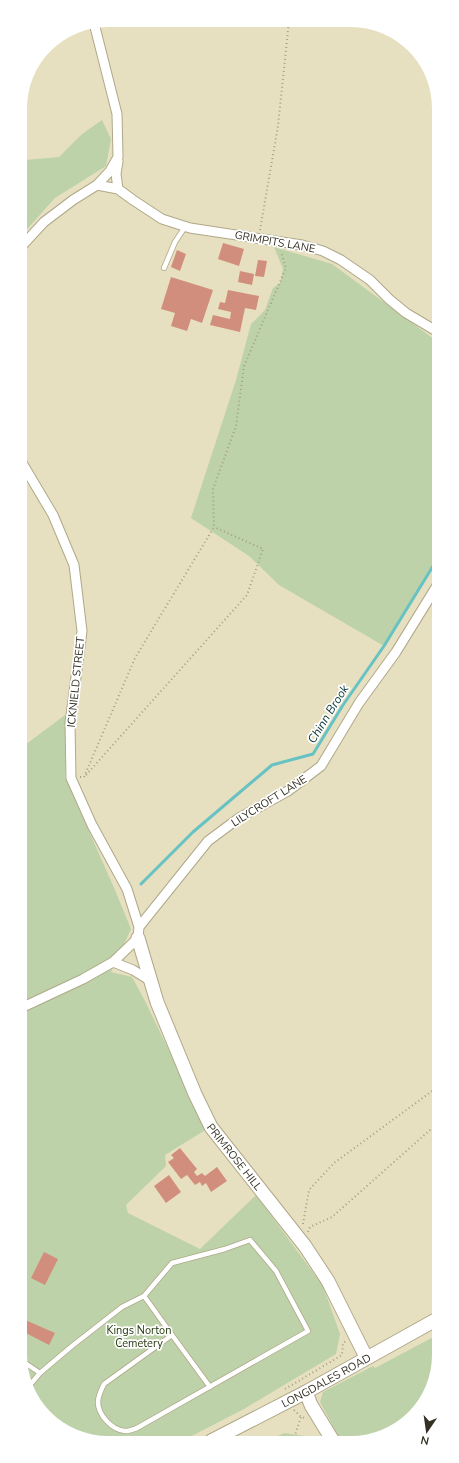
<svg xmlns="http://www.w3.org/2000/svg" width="459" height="1463" font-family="'Nunito Sans',sans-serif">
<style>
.green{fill:#bdd2a9}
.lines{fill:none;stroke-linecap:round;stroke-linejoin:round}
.stream{stroke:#67c2c3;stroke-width:3}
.building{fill:#d28e7c}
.lane-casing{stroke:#afa889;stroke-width:6}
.street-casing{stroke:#afa889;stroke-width:11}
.secondary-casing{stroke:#afa889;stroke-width:15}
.path{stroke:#a49e86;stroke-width:2;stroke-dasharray:1 3;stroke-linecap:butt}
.lane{stroke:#fff;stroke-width:4.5}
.street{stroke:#fff;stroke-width:9}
.secondary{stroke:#fff;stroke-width:13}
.labels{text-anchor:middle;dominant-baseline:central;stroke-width:3.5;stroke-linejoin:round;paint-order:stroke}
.street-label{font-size:11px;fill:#333024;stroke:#fff}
.park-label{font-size:11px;fill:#283b10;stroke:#fff}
.water-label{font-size:12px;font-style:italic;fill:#0c393a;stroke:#fff}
</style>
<rect width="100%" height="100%" fill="#e7e0c0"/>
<path class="green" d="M102 120 111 139 106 166 55 198 20 237V158L25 160 59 157 82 134Z
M274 247 332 264 438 342V558L384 646 279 585 249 556 191 518 236 380 251 324 265 310 273 288 280 283 283 269Z
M65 715V777L115 890 131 929 111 972 132 977 144 999 207 1129 165 1155 166 1166 126 1205 128 1213 200 1249 256 1195 323 1286 340 1334 336 1354 244 1409 182 1441H91L46 1417 22 1372 21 748Z
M439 1334V1361L417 1413 368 1441H341L320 1402 323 1392 373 1366 375 1368Z
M285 1433 311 1437 313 1441H264Z"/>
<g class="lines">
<path class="stream" d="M141 884 193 832 272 765 313 754 343 705 384 646 438 558"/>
</g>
<path class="building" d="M223 243 244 249 239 266 218 259Z
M177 250 186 254 180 271 171 267Z
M258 260 267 261 264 277 255 276Z
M240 271 254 274 252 285 238 282Z
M171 277 213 290 202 323 191 319 187 331 171 326 175 313 161 309Z
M228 290 259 296 256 310 245 308 240 332 210 325 213 315 230 319 231 312 218 309 220 302 225 303Z
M180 1148 197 1169 194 1172 197 1176 202 1173 205 1176 217 1167 227 1181 211 1192 206 1183 202 1186 200 1182 195 1185 187 1175 181 1179 168 1162 174 1158 171 1155Z
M169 1175 181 1192 166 1203 154 1186Z
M44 1252 58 1259 45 1285 31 1278Z
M23 1319 55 1333 49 1345 22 1331V1322Z"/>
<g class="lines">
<g class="lane-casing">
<path id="lane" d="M164 268 175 242 185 227
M172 1335 210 1387
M22 1361 40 1373
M29 1386 40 1373 72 1346 122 1307 144 1296 172 1263 225 1249 250 1240 276 1271 308 1331 137 1428C134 1429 129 1431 125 1431 112 1430 98 1415 98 1402 98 1396 101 1390 104 1384L172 1335 144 1296"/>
</g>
<g class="street-casing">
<path id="street" d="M118 161 116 174 118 189
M97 185 118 189 133 200 162 219 190 228 302 245 323 251 341 260 370 280 389 299 406 313 438 332
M20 248 44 222 73 200 97 185 110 171 118 157 117 114 94 23
M21 461 53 515 74 565 82 631 70 723 71 778 92 825 127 889 139 927 138 938 113 962 83 979 21 1008
M139 927 208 841 239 818 288 791 321 766 359 703 396 652 438 584
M113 962 133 970 151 981"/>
</g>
<g class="secondary-casing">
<g id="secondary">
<path id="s1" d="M138 938 157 1002 195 1094 211 1127 305 1246 328 1281 366 1357"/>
<path d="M306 1392 311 1405 333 1441"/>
<path id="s2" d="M211 1441 306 1392 439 1318"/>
</g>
</g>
<path class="path" d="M260 230 278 126 289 21
M86 775 247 595 263 549 214 527
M80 777H84L135 658 214 527 213 489 236 426 244 366 286 268 281 252
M303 1224 309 1190 334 1163 439 1086
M308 1232 310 1227 332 1217 439 1122
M285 1389 342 1355 343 1343 346 1341
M294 1410 301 1417 305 1418
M293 1441 301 1417"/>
<use href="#lane" class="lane"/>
<use href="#street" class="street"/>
<use href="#secondary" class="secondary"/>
</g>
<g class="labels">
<g class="street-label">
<text transform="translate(275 242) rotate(10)">GRIMPITS LANE</text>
<text transform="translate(76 682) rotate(-84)">ICKNIELD STREET</text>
<text transform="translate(269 801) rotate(-32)">LILYCROFT LANE</text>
<text stroke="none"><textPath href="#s1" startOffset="241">PRIMROSE HILL</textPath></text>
<text stroke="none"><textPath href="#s2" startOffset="130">LONGDALES ROAD</textPath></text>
</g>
<g class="park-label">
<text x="139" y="1330">Kings Norton<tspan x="139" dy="13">Cemetery</tspan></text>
</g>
<g class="water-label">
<text transform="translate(328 714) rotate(-58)">Chinn Brook</text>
</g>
</g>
<path d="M0 0H459V1463H0ZM108 27H351A81 81 0 0 1 432 108V1355A81 81 0 0 1 351 1436H108A81 81 0 0 1 27 1355V108A81 81 0 0 1 108 27Z" fill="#fff" fill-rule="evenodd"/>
<g transform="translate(427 1431) rotate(193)" stroke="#ffffff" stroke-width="3" paint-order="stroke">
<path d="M0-3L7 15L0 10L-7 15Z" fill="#333024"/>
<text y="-6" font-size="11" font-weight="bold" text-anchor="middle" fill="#333024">N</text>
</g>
</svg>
